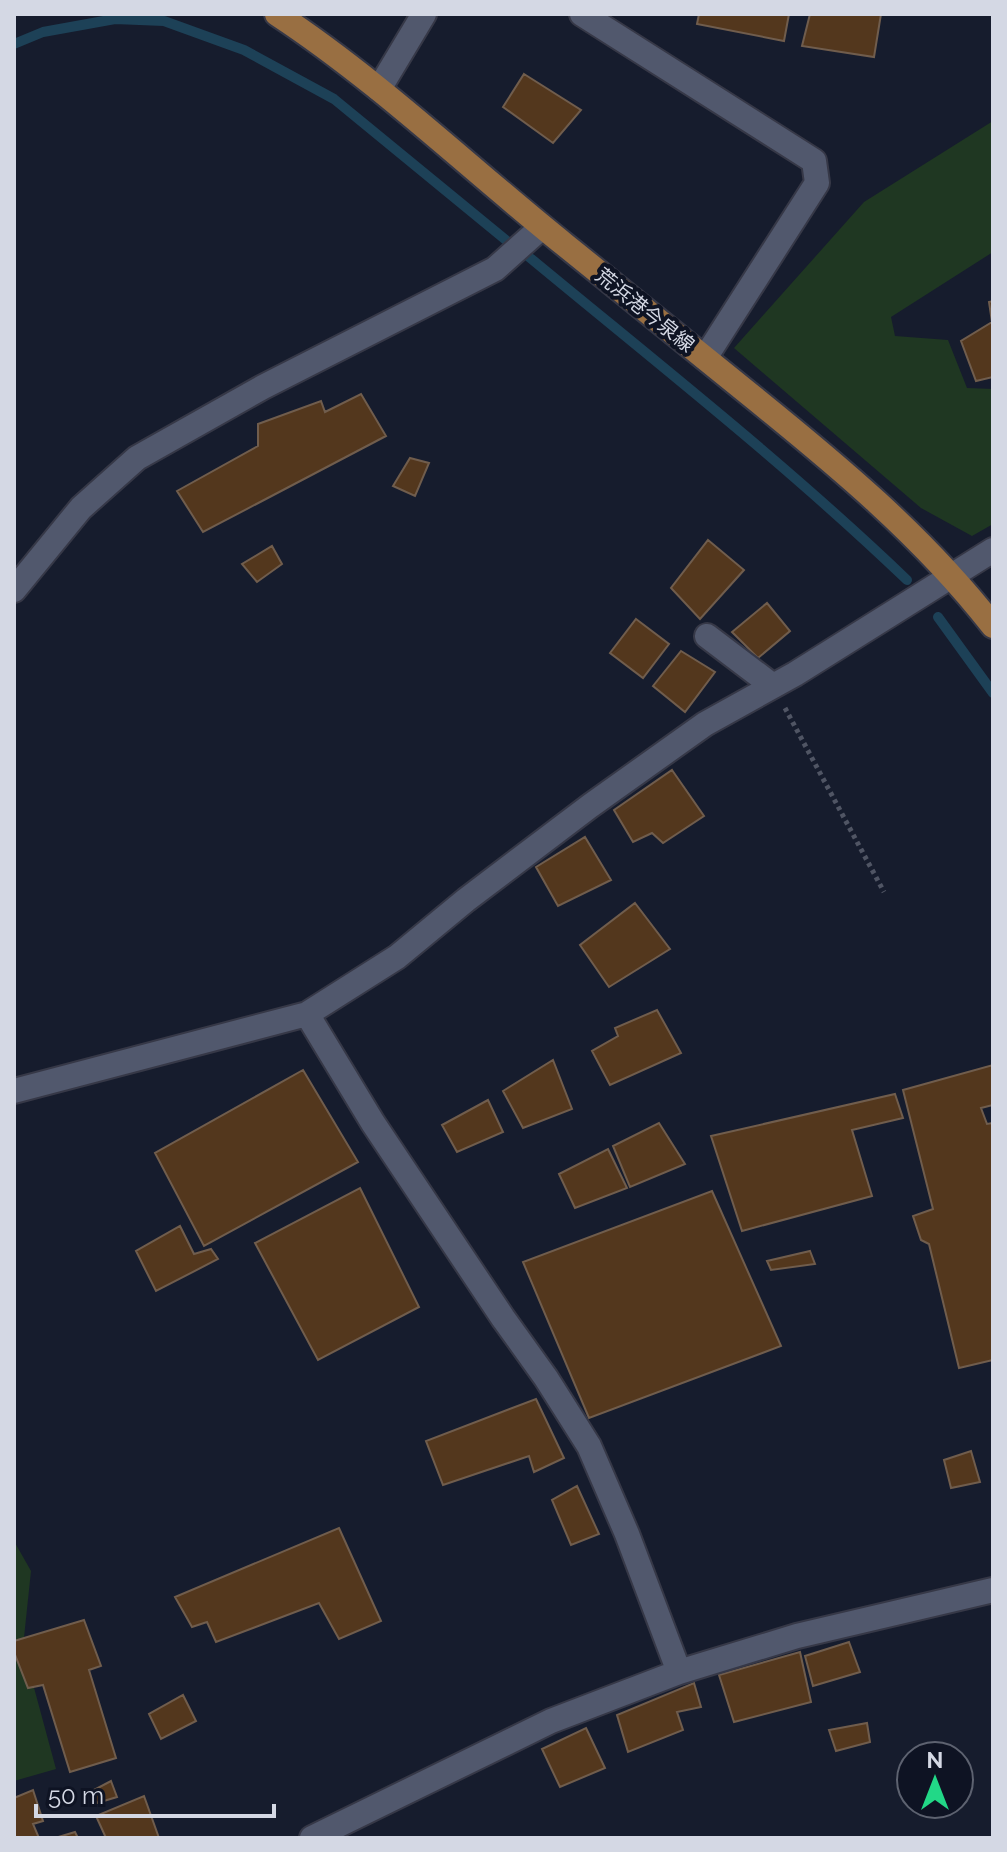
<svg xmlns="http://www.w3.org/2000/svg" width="1007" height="1852" font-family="Raleway,'Noto Sans JP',sans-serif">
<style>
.green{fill:#1f3722}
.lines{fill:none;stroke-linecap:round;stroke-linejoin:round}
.stream{stroke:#1d4157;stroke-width:10}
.building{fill:#53371d;stroke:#705d4d;stroke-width:2}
.minor-casing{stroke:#363847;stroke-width:28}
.major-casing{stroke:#363847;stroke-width:28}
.path{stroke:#505564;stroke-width:5;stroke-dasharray:4 4;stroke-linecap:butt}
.minor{stroke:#51586d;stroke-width:24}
.major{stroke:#996f42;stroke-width:24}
.labels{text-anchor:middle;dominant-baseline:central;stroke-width:8;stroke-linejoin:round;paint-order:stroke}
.street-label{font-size:20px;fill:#d4d8e4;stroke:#0e1323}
</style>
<rect width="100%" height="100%" fill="#161c2d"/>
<path class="green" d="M993 121V252L891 317 895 336 948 340 967 388 993 389V524L972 536 921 508 734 348 864 202Z
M14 1541 31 1571 23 1647 56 1769 14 1781Z"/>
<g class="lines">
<path class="stream" d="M14 44 43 32 115 19 164 21 244 50 334 99 507 241
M529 257C657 363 787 465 907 580
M938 617 993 693"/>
</g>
<path class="building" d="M699 14H789L784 41 697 24Z
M810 14H881L874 57 802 46Z
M524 74 581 110 553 143 503 107Z
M993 301V377L976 381 961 341 992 322 989 302Z
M361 394 386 436 203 532 177 491 258 446V424L321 401 325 412Z
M410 458 429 463 415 496 393 486Z
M708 540 744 570 700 619 671 588Z
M272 546 282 564 257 582 242 564Z
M767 603 790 631 758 658 732 632Z
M636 619 669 644 643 678 610 653Z
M681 651 715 672 685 712 653 686Z
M672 770 704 816 663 843 652 833 633 842 614 810Z
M585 837 611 880 558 906 536 867Z
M635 903 670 949 609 987 580 945Z
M657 1010 681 1053 610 1085 592 1051 618 1036 615 1028Z
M553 1060 572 1109 523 1128 503 1091Z
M993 1065V1105L981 1108 987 1124 993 1123V1360L959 1368 929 1244 921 1240 913 1216 933 1209 903 1090Z
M303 1070 358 1162 204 1246 155 1153Z
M895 1094 903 1118 852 1130 872 1196 742 1231 711 1136Z
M488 1100 503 1132 457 1152 442 1125Z
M659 1123 685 1164 630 1187 613 1146Z
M608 1149 627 1188 575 1208 559 1174Z
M360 1188 419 1307 318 1360 255 1243Z
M712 1191 781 1346 589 1418 523 1262Z
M180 1226 194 1254 211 1249 218 1259 156 1291 136 1251Z
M810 1251 815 1264 771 1270 767 1261Z
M536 1399 564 1458 534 1472 529 1456 443 1485 426 1441Z
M971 1451 980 1482 951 1488 944 1460Z
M577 1486 599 1534 571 1545 552 1500Z
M339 1528 381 1621 339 1639 319 1603 216 1642 207 1622 192 1627 175 1597Z
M84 1620 101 1666 89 1670 116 1758 70 1772 43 1685 28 1688 14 1652V1641Z
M849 1642 860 1672 813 1686 805 1656Z
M800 1652 811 1702 734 1722 719 1675Z
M694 1683 701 1707 677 1712 683 1730 628 1752 617 1715Z
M183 1695 196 1721 161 1739 149 1714Z
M867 1723 870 1742 836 1751 829 1730Z
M586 1728 605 1768 560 1787 542 1749Z
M111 1781 117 1797 97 1803 92 1791Z
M33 1790 43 1821 33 1824 39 1838H14V1798Z
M144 1796 159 1838H106L96 1816Z
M75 1832 78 1838H55Z"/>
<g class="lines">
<g class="minor-casing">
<path id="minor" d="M582 14 814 161 817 183 705 358
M379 89 424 14
M14 590 81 508 137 458 263 387 495 269 542 227
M707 636 773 686
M307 1014 373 1123 503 1318 546 1378 589 1446 627 1534 679 1672
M14 1091 307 1014 397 957 466 900 590 806 705 724 795 674 993 550
M312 1838 551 1721 679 1672 797 1636 993 1590"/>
</g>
<g class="major-casing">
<path id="major" d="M277 14C380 82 469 168 565 245 626 294 687 344 748 393 836 464 923 536 993 626"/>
</g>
<path class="path" d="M785 708 884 892"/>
<use href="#minor" class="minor"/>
<use href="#major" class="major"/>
</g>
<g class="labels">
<g class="street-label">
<text transform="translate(645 310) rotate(39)">荒浜港今泉線</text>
</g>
</g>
<rect width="1007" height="1852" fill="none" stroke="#d4d8e4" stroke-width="32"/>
<g transform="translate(935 1780)"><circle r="38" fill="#0e1323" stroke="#5d6270" stroke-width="2"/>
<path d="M0-6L14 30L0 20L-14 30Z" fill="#22d887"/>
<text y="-12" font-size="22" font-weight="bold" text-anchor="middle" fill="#d4d8e4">N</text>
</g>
<path d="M36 1804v12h238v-12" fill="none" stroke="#d4d8e4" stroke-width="4"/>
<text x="48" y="1804" font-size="24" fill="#d4d8e4" stroke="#0e1323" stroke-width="6" paint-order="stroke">50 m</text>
</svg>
